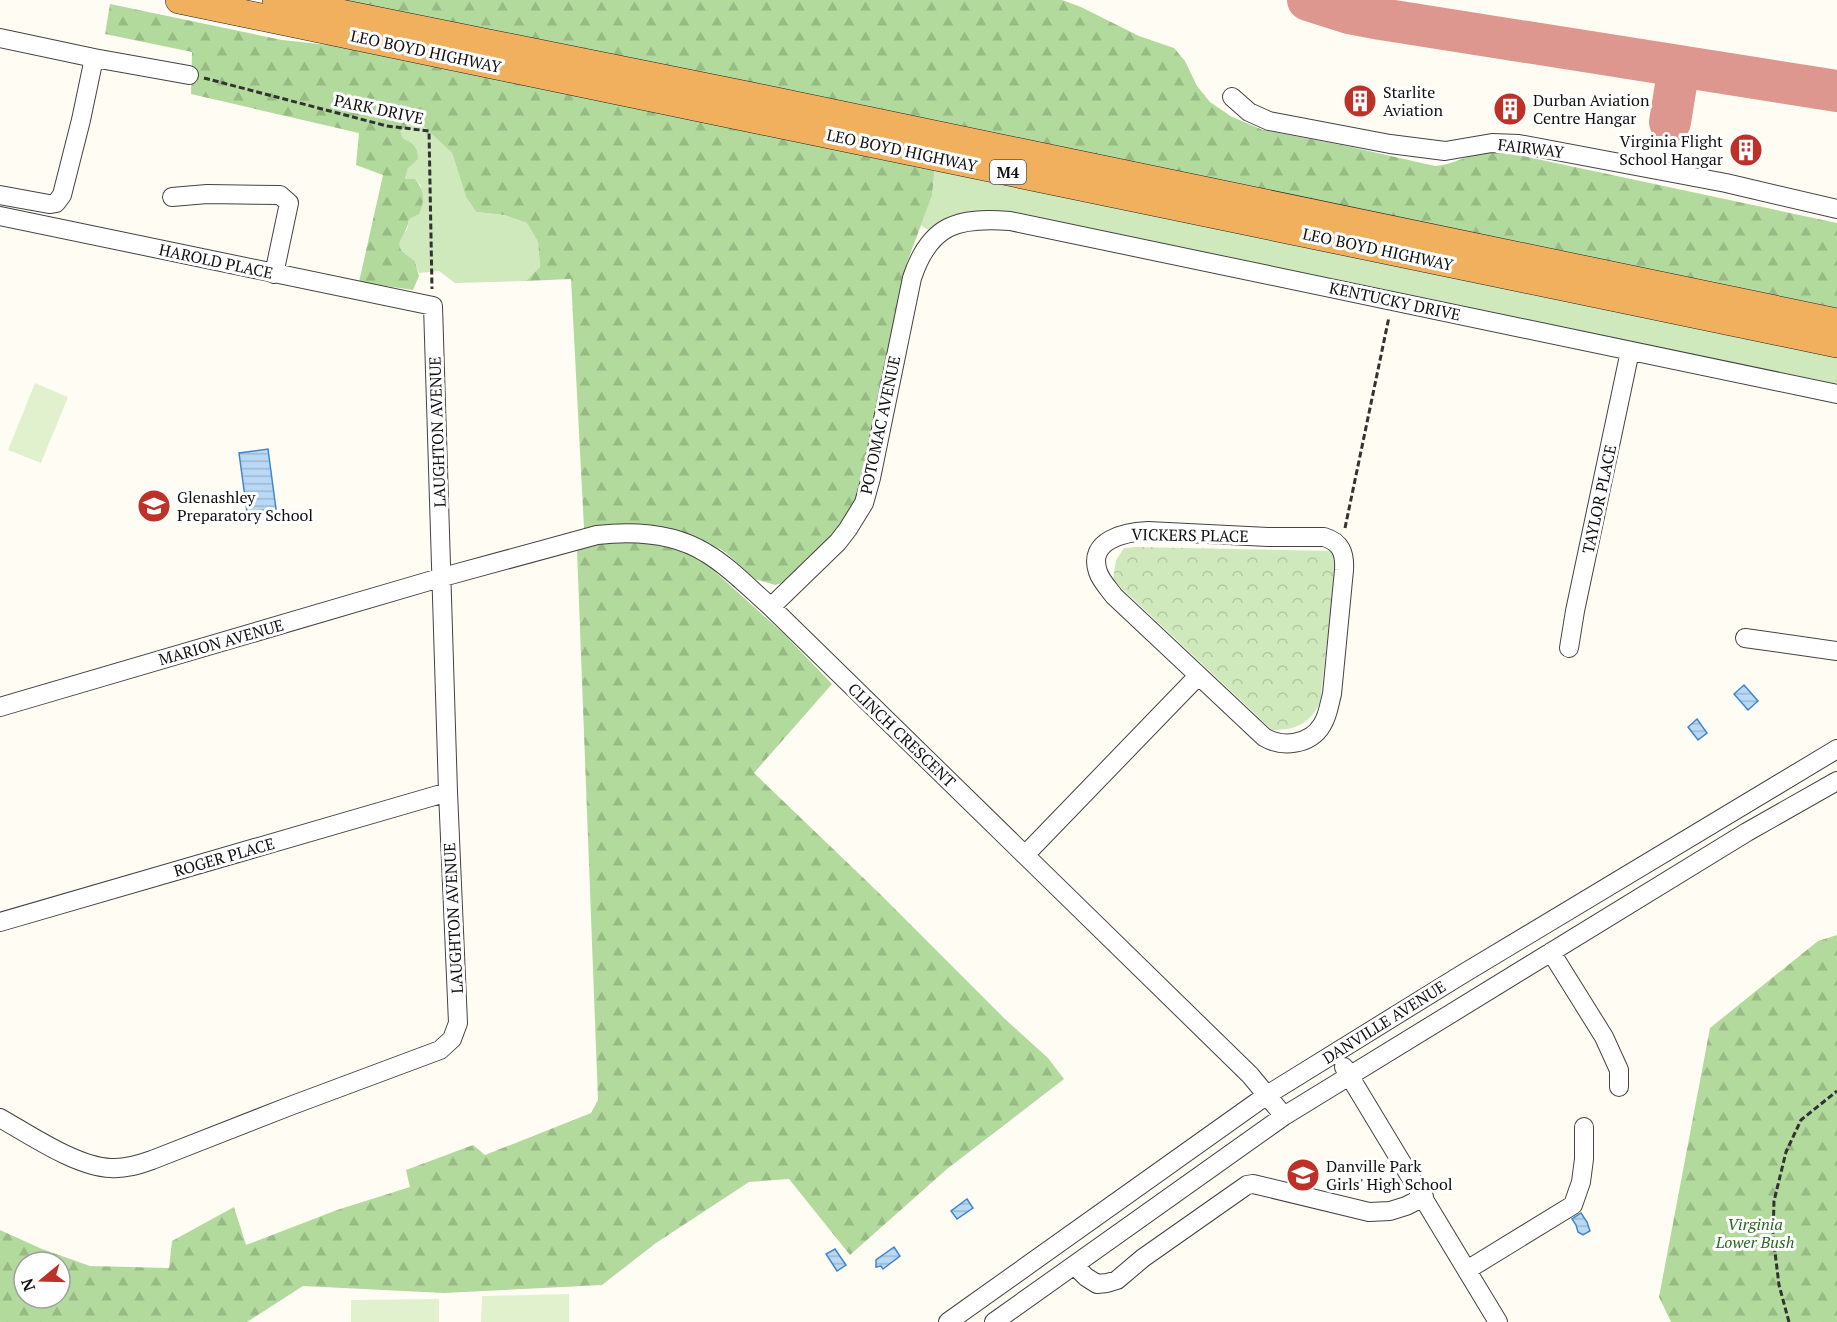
<svg xmlns="http://www.w3.org/2000/svg" width="1837" height="1322" font-family="'PT Serif',serif">
<style>
.grass{fill:#cfe9bc}
.forest{fill:url(#forest-firs);fill-rule:evenodd}
.park{fill:url(#park-crowns)}
.pitch{fill:#e1f1ce}
.water{fill:url(#water-rules);stroke:#4086cb;stroke-width:1.5}
.lines{fill:none;stroke-linecap:round;stroke-linejoin:round}
.taxiway{stroke:#de978e;stroke-width:42}
.minor-casing{stroke:#434343;stroke-width:20}
.highway-casing{stroke:#212121;stroke-width:28}
.path{stroke:#323232;stroke-width:3;stroke-dasharray:6 3;stroke-linecap:butt}
.minor{stroke:#fff;stroke-width:18}
.highway{stroke:#f1b05e;stroke-width:27}
.labels{text-anchor:middle;dominant-baseline:central;stroke-width:6;stroke-linejoin:round;paint-order:stroke}
.shield{fill:#fff;stroke:#585858;stroke-width:1.5}
.shield-label{font-size:15px;font-weight:bold;fill:#101010}
.street-label{font-size:16px;fill:#101010;stroke:#fff}
.poi-label{font-size:16px;fill:#101010;stroke:#fff;text-anchor:start}
.park-label{font-size:16px;font-style:italic;fill:#286720;stroke:#fff}
</style>
<defs>
<pattern id="forest-firs" width="22" height="20" patternUnits="userSpaceOnUse" patternTransform="scale(1.5)"><rect width="22" height="20" fill="#b2da9c"/><path d="M5 1l3.5 6h-7zM16 11l3.5 6h-7z" fill="#98ba85"/></pattern>
<pattern id="park-crowns" width="20" height="18" patternUnits="userSpaceOnUse" patternTransform="scale(1.5)"><rect width="20" height="18" fill="#cfe9bc"/><path d="M2 6a3 3 0 1 1 6 0M12 15a3 3 0 1 1 6 0" fill="none" stroke="#b1c7a1"/></pattern>
<pattern id="water-rules" width="6" height="5" patternUnits="userSpaceOnUse" patternTransform="scale(1.5)"><rect width="6" height="5" fill="#b8d8f5"/><path d="M0 2.5h6" fill="none" stroke="#9db8d1"/></pattern>
</defs>
<rect width="100%" height="100%" fill="#fffdf3"/>
<path class="grass" d="M410 123 422 125 452 153 466 197 476 212 504 215 527 223 538 242 540 268 526 281 455 283 439 271 419 273 415 261 405 255 399 246 401 236 407 230 409 219 421 186 415 179H405L408 168 399 131Z
M935 165 1837 356V384L995 213C963 210 955 214 928 230L921 225 932 196Z"/>
<path class="forest" d="M333 0H1062L1081 7 1139 36 1174 48 1185 61 1197 86 1210 102 1232 117 1263 130 1351 147 1435 166C1452 165 1465 156 1481 153 1492 151 1503 152 1514 154L1837 223V308Z
M110 4 282 40 395 52 935 165 932 196 906 265 862 482 852 512 821 549 789 581 775 585 755 579 724 551 698 538 632 524 584 528 571 279 526 281 540 267 538 242 527 223 504 215 476 212 466 197 452 153 422 125 410 123 400 131 403 139C413 142 418 148 418 159L408 168 405 179H415C425 191 425 201 419 214L409 219C406 241 386 243 415 261L419 276 413 290 359 282 383 175 356 165 359 133 191 94 192 52 105 34Z
M604 542H650L677 550 702 560 784 634 832 684 754 773 879 893 1005 1019 1048 1058 1064 1079 947 1169 850 1255 789 1179 749 1182 656 1243 602 1285 444 1293 303 1286 247 1322H0V1230L42 1249 90 1266 169 1268 172 1241 234 1207 246 1245 337 1210 410 1187 406 1170 473 1145 485 1155 591 1113 598 1100 577 550ZM24 1262H60V1298H24Z
M1837 935V1322H1671L1659 1297 1710 1028 1818 941Z"/>
<path class="park" d="M1136 547 1335 551V572L1320 703C1309 724 1296 730 1272 730L1113 580 1116 560 1124 548Z"/>
<path class="pitch" d="M35 383 68 397 41 463 8 450Z
M569 1294V1322H481L482 1296Z
M439 1299V1322H351V1300Z"/>
<path class="water" d="M268 449 276 509 247 512 239 453Z
M1744 685 1758 701 1748 710 1734 694Z
M1697 719 1707 733 1698 740 1688 727Z
M967 1199 973 1208 957 1219 951 1211Z
M1581 1213 1587 1222 1590 1231 1583 1235 1578 1232 1576 1225 1572 1219Z
M894 1247 900 1256 883 1269 881 1266 876 1267V1260Z
M835 1249 846 1265 837 1271 826 1254Z"/>
<g class="lines">
<path class="taxiway" d="M1308 0 1349 13 1381 19 1837 91
M1670 122 1679 66"/>
<g class="minor-casing">
<path id="minor" d="M0 38 94 58 81 120 62 195 56 203 49 204 0 195
M94 58 189 75
M1232 97 1249 112 1269 121 1390 144 1445 151 1492 143 1519 144 1726 183 1837 209
M172 197 207 194 280 195 289 203 274 274
M0 216 433 306 448 792 458 1023 452 1039 440 1050 290 1106 152 1160C138 1165 125 1169 111 1168 77 1167 30 1135 0 1118
M1148 531 1268 537H1324C1341 542 1345 553 1344 570L1332 694C1329 705 1328 716 1322 725 1310 745 1282 748 1264 737L1114 596C1109 589 1101 581 1098 572 1087 540 1125 532 1148 531Z
M771 607 838 542 848 529 864 503 871 478 912 278C930 224 958 217 1010 221L1837 394
M1745 638 1837 651
M1569 648 1575 611 1630 351
M0 707 443 577 597 535C633 531 674 533 706 553 730 567 750 589 771 607L1250 1075 1284 1116
M1025 855 1198 676
M0 922 448 792
M1551 952 1604 1037 1619 1070V1087
M1344 1067 1498 1322
M1074 1265 1086 1277 1097 1284 1107 1283 1117 1280 1143 1258 1247 1185 1253 1184 1369 1212 1390 1211 1406 1206 1424 1197
M1467 1270 1573 1205 1581 1182 1584 1159V1127
M948 1322 1267 1095 1461 975 1837 749
M994 1322 1284 1116 1747 832 1837 781"/>
</g>
<g class="highway-casing">
<path id="highway" d="M179 0 1837 344
M276 0 747 95 1837 322"/>
</g>
<path class="path" d="M204 78 387 126 429 131 432 289
M1345 528 1389 317
M1789 1322 1779 1285 1773 1236 1774 1201 1786 1152 1801 1120 1837 1091"/>
<use href="#minor" class="minor"/>
<use href="#highway" class="highway"/>
</g>
<defs>
<g id="building-disc" transform="scale(1.725)"><circle r="9.5" fill="#be3129" stroke="#fff"/><path d="M-4-6H4V6H1V3H-1V6H-4ZM-2.5-4.3h1.7v1.8h-1.7ZM.8-4.3h1.7v1.8H.8ZM-2.5-1h1.7V.8h-1.7ZM.8-1h1.7V.8H.8Z" fill="#fff"/></g>
<g id="school-disc" transform="scale(1.725)"><circle r="9.5" fill="#be3129" stroke="#fff"/><path d="M0-5L7-2L0 1L-7-2ZM-4 1L0 2.5L4 1V4Q0 6-4 4Z" fill="#fff"/></g>
</defs>
<g fill-rule="evenodd">
<use href="#building-disc" x="1360" y="101"/>
<use href="#building-disc" x="1510" y="109"/>
<use href="#building-disc" x="1746" y="150"/>
<use href="#school-disc" x="154" y="506"/>
<use href="#school-disc" x="1303" y="1175"/>
</g>
<g class="labels">
<rect class="shield" x="990" y="160" width="36" height="24" rx="4.5"/>
<g class="shield-label">
<text x="1008" y="172">M4</text>
</g>
<g class="street-label">
<text transform="translate(426 51) rotate(12)">LEO BOYD HIGHWAY</text>
<text transform="translate(379 109) rotate(12)">PARK DRIVE</text>
<text transform="translate(1531 148) rotate(7)">FAIRWAY</text>
<text transform="translate(902 150) rotate(12)">LEO BOYD HIGHWAY</text>
<text transform="translate(1378 249) rotate(12)">LEO BOYD HIGHWAY</text>
<text transform="translate(216 261) rotate(12)">HAROLD PLACE</text>
<text transform="translate(1395 301) rotate(12)">KENTUCKY DRIVE</text>
<text transform="translate(880 425) rotate(-78)">POTOMAC AVENUE</text>
<text transform="translate(437 432) rotate(-92)">LAUGHTON AVENUE</text>
<text transform="translate(1599 499) rotate(-78)">TAYLOR PLACE</text>
<text transform="translate(1190 535) rotate(1)">VICKERS PLACE</text>
<text transform="translate(221 642) rotate(-16)">MARION AVENUE</text>
<text transform="translate(902 735) rotate(44)">CLINCH CRESCENT</text>
<text transform="translate(224 857) rotate(-16)">ROGER PLACE</text>
<text transform="translate(453 918) rotate(-93)">LAUGHTON AVENUE</text>
<text transform="translate(1384 1022) rotate(-32)">DANVILLE AVENUE</text>
</g>
<g class="poi-label">
<text x="1383" y="92">Starlite<tspan x="1383" dy="18">Aviation</tspan></text>
<text x="1533" y="100">Durban Aviation<tspan x="1533" dy="18">Centre Hangar</tspan></text>
<text x="1723" y="141" text-anchor="end">Virginia Flight<tspan x="1723" dy="18">School Hangar</tspan></text>
<text x="177" y="497">Glenashley<tspan x="177" dy="18">Preparatory School</tspan></text>
<text x="1326" y="1166">Danville Park<tspan x="1326" dy="18">Girls' High School</tspan></text>
</g>
<g class="park-label">
<text x="1755" y="1224">Virginia<tspan x="1755" dy="18">Lower Bush</tspan></text>
</g>
</g>
<g transform="translate(42 1280) rotate(251)"><circle r="28" fill="#ffffff" stroke="#9f9f9f" stroke-width="1.5"/>
<path d="M0-4.5L10 22L0 15L-10 22Z" fill="#be3129"/>
<text y="-9" font-size="16" font-weight="bold" text-anchor="middle" fill="#101010">N</text>
</g>
</svg>
